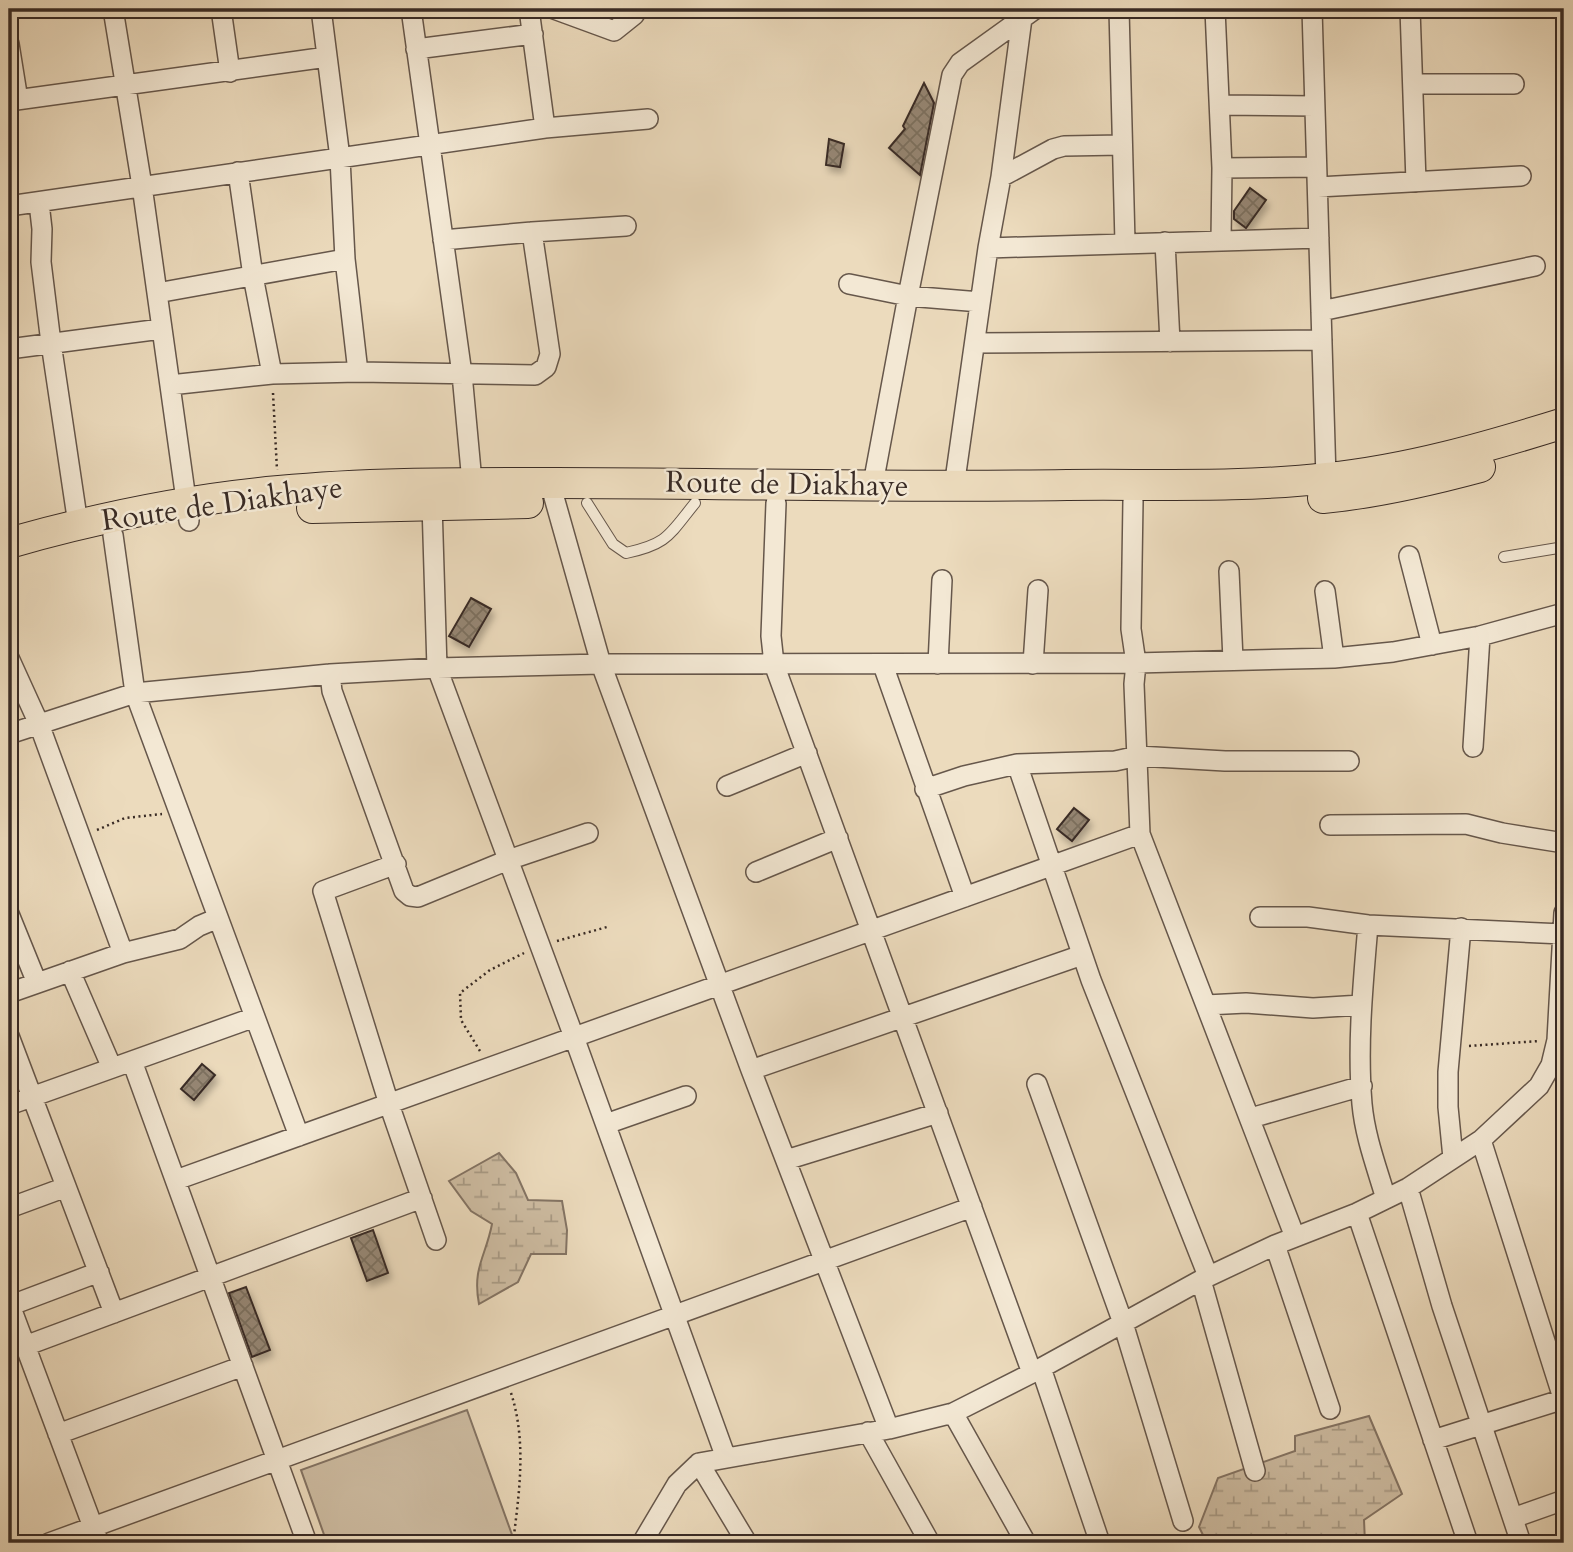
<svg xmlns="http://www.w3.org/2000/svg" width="1573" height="1552" font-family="Cardo,serif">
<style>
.wetland{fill:url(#wetland-marsh);stroke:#847464;stroke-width:2}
.garden{fill:#cebda3;stroke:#847464;stroke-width:2}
.building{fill:url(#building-cross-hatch);stroke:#392b25;stroke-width:2;filter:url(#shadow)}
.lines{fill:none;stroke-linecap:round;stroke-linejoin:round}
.lane-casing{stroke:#66574b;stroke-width:12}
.street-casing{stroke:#66574b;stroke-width:22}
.primary-casing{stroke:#392b25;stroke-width:32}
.path{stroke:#392b25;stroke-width:2.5;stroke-dasharray:2 3.5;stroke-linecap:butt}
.lane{stroke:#f3e8d4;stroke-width:10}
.street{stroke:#f3e8d4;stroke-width:19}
.primary{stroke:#ecdbbd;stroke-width:30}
.labels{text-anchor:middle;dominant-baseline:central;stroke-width:5;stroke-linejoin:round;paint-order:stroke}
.street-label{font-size:30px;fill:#392b25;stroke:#f3e8d4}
</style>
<defs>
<pattern id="wetland-marsh" width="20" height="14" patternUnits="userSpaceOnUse" patternTransform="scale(1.75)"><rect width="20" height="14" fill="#cebda3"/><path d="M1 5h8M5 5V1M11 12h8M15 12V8" fill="none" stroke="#a89a85"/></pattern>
<pattern id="building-cross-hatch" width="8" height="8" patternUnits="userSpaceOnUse" patternTransform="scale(1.75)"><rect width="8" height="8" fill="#968774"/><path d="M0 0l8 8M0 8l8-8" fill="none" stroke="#7b6f5f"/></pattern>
<filter id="shadow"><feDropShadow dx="3" dy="5.5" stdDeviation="3.5" flood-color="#0004"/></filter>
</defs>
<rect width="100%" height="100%" fill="#ecdbbd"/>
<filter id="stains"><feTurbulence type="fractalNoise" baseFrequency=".00286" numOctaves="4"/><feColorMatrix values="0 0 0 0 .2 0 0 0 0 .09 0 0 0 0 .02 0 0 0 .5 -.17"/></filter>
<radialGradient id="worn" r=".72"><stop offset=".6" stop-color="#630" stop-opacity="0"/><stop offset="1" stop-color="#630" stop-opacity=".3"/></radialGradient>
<path class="wetland" d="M499 1153 516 1173 528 1200 562 1201 567 1230 566 1254H531L518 1282 479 1304C472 1268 486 1256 492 1224L471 1211 449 1181Z
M1369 1416 1402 1494 1364 1520 1365 1543H1207L1199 1527 1218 1478 1295 1451V1436Z"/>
<path class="garden" d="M467 1410 515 1543H327L301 1470Z"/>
<path class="building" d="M924 83 934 103 920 175 889 148 905 129 903 126Z
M829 139 844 144 840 167 826 165Z
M1250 188 1266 200 1246 228 1234 219V211Z
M471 598 491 609 469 647 449 636Z
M1074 808 1089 820 1072 841 1057 829Z
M202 1064 215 1075 194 1100 181 1089Z
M373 1230 388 1273 367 1281 351 1238Z
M246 1287 270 1350 252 1357 229 1293Z"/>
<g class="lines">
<g class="lane-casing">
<path id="lane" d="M587 503 613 544 626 553C668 544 669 535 695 503
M1504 557 1564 547"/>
</g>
<g class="street-casing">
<path id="street" d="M113 9 142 186 189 521
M221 9 230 72
M321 9 340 158 345 259 358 372
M411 9 462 374 472 482
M529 9 545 128
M554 9 614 31 634 15 638 9
M1119 9 1125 243
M1215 9 1222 168 1221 240
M1312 9 1326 478
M1410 9 1416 182
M9 44 18 100
M416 49 533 34
M1414 84H1514
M9 101 327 57
M1220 105 1314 106
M1222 168 1316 167
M238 172 253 276 272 374
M1001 177 1053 149 1064 146 1122 145
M1318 187 1521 176
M39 203 42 229 41 262 51 343 78 524
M9 206 545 128 648 119
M443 240 532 232 626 226
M1165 242 1170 342
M988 248 1319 238
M849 284 908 296 980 302
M157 293 345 259
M1321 311 1535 266
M975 343 1322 340
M9 349 161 329
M170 385 272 374 358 372 535 375 546 367 550 354 532 232
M550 483 601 664 751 1070 889 1429
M873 484 908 296 952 75 960 63 1035 9
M954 487 988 248 1001 177 1022 18 1018 12
M1133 501 1131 629 1136 663 1134 684 1140 834 1295 1237
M776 503 771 636 774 664 1032 1373
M432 504 437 668 574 1037 726 1458
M113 535 135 693 299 1136
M1409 556 1432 645
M1229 571 1233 660
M1325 591 1334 658
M9 658 39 724 123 953
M938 664 942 580
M1033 664 1038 590
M883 665 965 897
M330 674 332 691 404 891 410 896 418 897 508 860 588 833
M9 734 135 693 330 674 437 668 601 664 1136 663 1334 658 1393 652 1480 636 1564 613
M1473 747 1480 636
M1017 764 1091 980 1208 1276
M727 786 807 753
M925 789 964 776 1017 764 1115 761 1138 756 1225 761H1349
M1330 825 1466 824 1502 833 1564 843
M396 864 323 891 389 1104 436 1240
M756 872 838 838
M9 914 37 983
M1260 917H1308L1368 925 1563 934
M1368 925C1363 984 1357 1045 1362 1104 1365 1137 1377 1168 1386 1199
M70 971 112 1068
M9 993 123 953 180 939 199 926 218 918
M1206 1005 1246 1003 1313 1008 1361 1005
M9 1036 114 1313
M132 1061 307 1543
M751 1070 1082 955
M1037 1084 1123 1323 1183 1521
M9 1105 255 1017
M1251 1118 1362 1086
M606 1124 686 1096
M1481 1140 1564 1401
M1453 1158 1448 1107V1072L1461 928
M786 1160 938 1113
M176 1180 1140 834
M1408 1188 1442 1306 1521 1543
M9 1208 66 1187
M1357 1213 1468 1543
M1275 1245 1330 1409
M1201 1280 1255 1471
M10 1305 99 1543
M9 1306 99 1272
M25 1346 422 1198
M1041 1368 1100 1543
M953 1413 1026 1543
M868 1432 930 1543
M58 1434 243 1366
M1433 1440 1564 1399
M699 1463 747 1543
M1513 1518 1564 1500
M49 1543 972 1207
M642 1543 677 1484 699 1463 889 1429 953 1413 1032 1373 1201 1280 1275 1245 1357 1213 1408 1188 1481 1140 1539 1086 1551 1065 1557 1040 1564 913"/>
</g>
<g class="primary-casing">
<path id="primary" d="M1323 498C1377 493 1428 481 1480 467
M312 508 528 503
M9 543C97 518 188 499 279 491 371 482 463 483 555 483 725 483 896 488 1067 485 1153 484 1241 488 1327 478 1407 470 1487 447 1564 423"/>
</g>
<path class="path" d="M273 393 277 470
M97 830 125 818 162 814
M557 941 607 927
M1469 1046 1539 1041
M480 1051 461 1020 460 993 490 970 524 953
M511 1393C527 1442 519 1494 513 1543"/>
<use href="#lane" class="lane"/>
<use href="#street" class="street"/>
<use href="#primary" class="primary"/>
</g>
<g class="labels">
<g class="street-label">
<text transform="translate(787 484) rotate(1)">Route de Diakhaye</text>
<text transform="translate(222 504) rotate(-8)">Route de Diakhaye</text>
</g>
</g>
<rect width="1573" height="1552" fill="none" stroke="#ecdbbd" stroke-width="35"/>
<rect x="10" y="10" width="1552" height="1531" fill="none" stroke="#392b25" stroke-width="3.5"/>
<rect x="18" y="18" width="1538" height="1517" fill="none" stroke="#392b25" stroke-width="2"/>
<rect width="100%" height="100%" filter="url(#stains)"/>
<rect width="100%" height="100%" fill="url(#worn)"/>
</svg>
